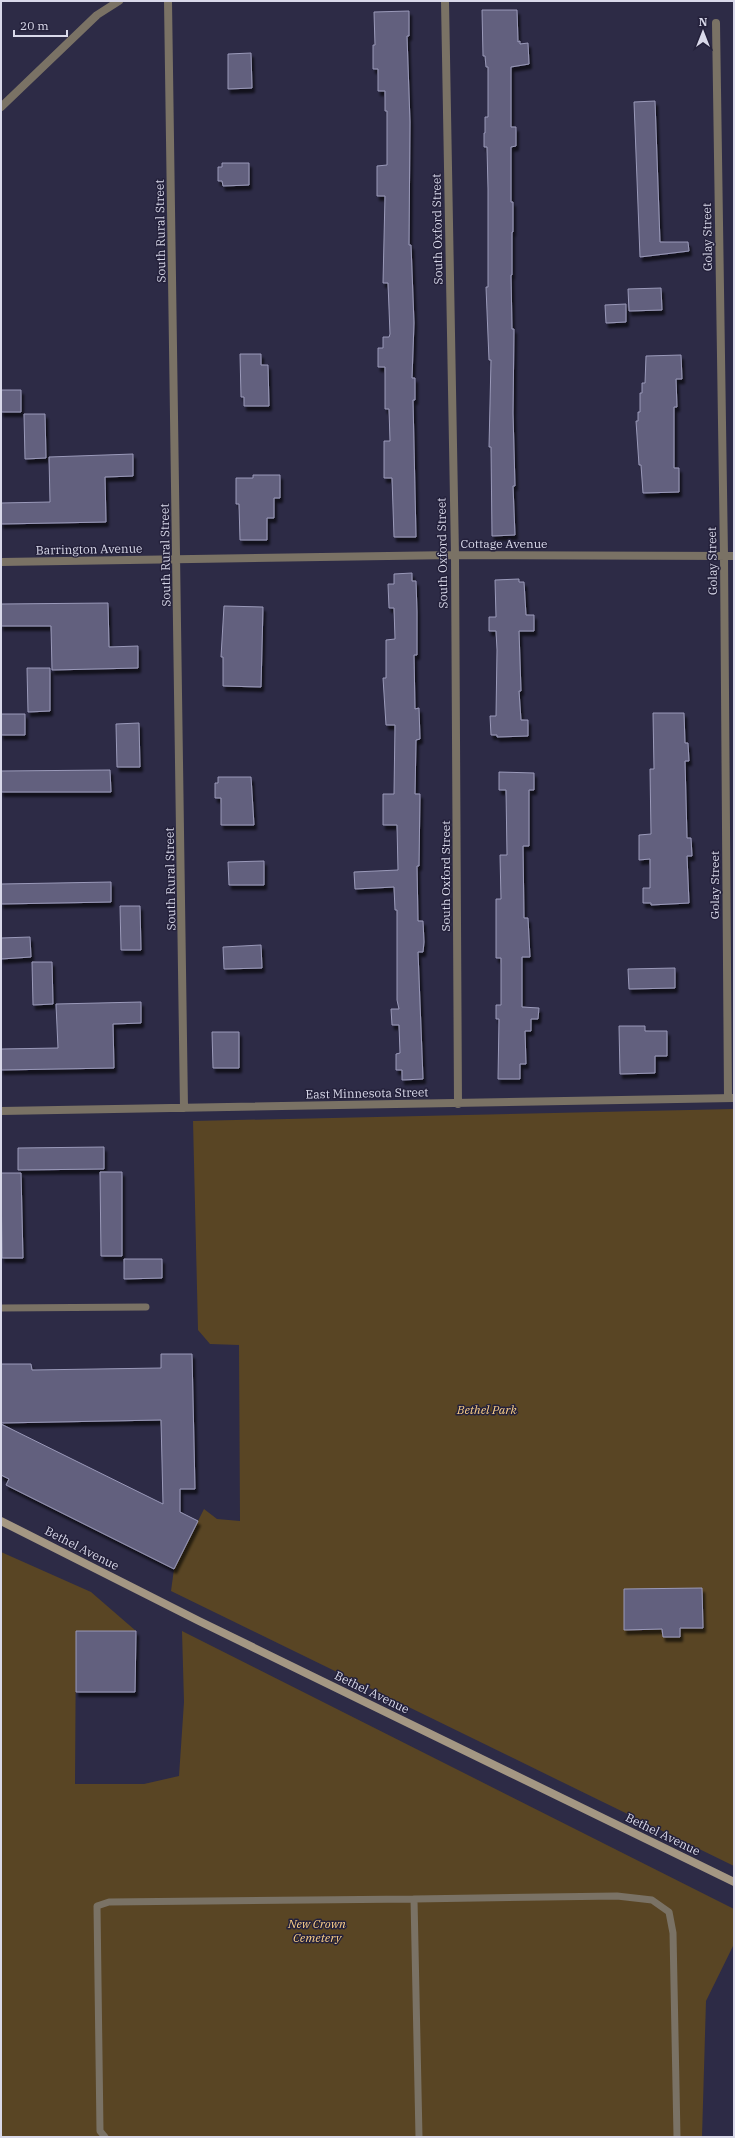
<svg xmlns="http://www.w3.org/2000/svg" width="735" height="2138" font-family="'IBM Plex Serif',serif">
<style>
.green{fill:#594524}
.building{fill:#62617e;stroke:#9a99b9;filter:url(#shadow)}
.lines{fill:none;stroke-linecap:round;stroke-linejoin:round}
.lane{stroke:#7a7265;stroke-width:7}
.street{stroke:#7a7265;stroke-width:8}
.secondary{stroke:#a49783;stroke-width:8}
.labels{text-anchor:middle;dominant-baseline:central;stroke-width:3;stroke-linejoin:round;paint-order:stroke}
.street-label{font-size:12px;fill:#d9d9ea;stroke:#24213b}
.park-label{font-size:12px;font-style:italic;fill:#fed189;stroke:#24213b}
</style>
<defs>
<filter id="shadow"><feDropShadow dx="2.5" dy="4.5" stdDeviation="1" flood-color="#0009"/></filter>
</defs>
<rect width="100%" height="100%" fill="#2d2b46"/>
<path class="green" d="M734 1109V1866L171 1591 174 1569 204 1509 217 1519 240 1521 239 1345 210 1344 198 1330 193 1121Z
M1 1552 91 1592 136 1631H76L75 1784H144L179 1776 184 1702 182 1631 734 1909V1944L706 2001 702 2137H1Z"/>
<path class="building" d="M482 10H517L518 42 520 41V44L528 43 529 64 511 67V127H516V146L511 147V202H513V232H512V275H511L512 329H514L513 413 515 486H513L515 535 492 536 491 447H489L491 360H489L486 287H488V189L487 147H484V133H485V117H488V67H486L485 56H483Z
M409 11V36H407L410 122 409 245H411L414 323 412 378H415V400H413L416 537H394L392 478H384V441H390L389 409H385V367H378V348H383V337H389L390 334 388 283H383L385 196H377V166L387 165V111H385V91H378V69H373V45H375L374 12Z
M251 53 252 88 228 89V54Z
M655 101 660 242H688L689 251 640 257 634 102Z
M222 163H249V185L223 186 222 181H218V167H222Z
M661 288 662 310 629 311 628 289Z
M626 304V322L606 323 605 305Z
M240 354H261V365H268L269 406H244V397H241Z
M681 355 682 379H676L677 407H674V468H679V492L643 493 641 465H639L636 421H638V412H640V393H642V383H645L646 356Z
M1 390H21V412H1Z
M24 414H45L46 458 25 459Z
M133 454V476L105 477 106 522 1 524V503L50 502 49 457Z
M253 475H280V498H274V518H267V540H240L239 504H236V478H253Z
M412 573V581H416L417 612V655H414L415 709 419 708 420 739 416 740 415 794H420L419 866H417L418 921H423L424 942 423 952H418L423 1079 402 1080V1070H396V1054L400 1053 399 1025H392L391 1009H399L397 1000V910H395L394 887 355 889 354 872 398 870 397 825H383V794H394L395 725H386L383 678H386V640L395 639 394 608H389L388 584H394V574Z
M519 579V582H524L526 615H534V631H519L521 691H519L521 720H528V736L497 737V735H491L490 716H496L497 650 496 631H489V617H496L495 580Z
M108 603 109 647 138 646V668L52 670 51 626H1V604Z
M224 606 263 607 261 687 223 686V657H221Z
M27 668H50V711L28 712Z
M653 713H684L685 743H688L689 761H685L687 838H691L692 856H687L689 903 651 905V903H643V888H650V859L639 860V835L651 834 650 769H654Z
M1 714H25V735H1Z
M139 723 140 767H117L116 724Z
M110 770 111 792H1V771Z
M499 772 534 773V790H529V846H523L524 918H528L530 957H522V1007L539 1008 538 1019H531V1031H525L526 1064H520V1079H498L499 1019H496V1005H501V958H496V899H501L500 855H507L506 790H499Z
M218 777H251L254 825H221V798H215V783H218Z
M264 861V885H229L228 862Z
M111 882V902L1 904V884Z
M120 906H140L141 950H121Z
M30 937 31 957 1 959V938Z
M261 945 262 968 224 969 223 947Z
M32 962H52L53 1004 33 1005Z
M675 968V988L629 989 628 969Z
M141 1002V1023L113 1024 114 1068 1 1070V1049L58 1048 56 1004Z
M619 1026H645V1031H667V1056H655V1073L620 1074Z
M212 1032H239V1068H213Z
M104 1147V1169L18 1170V1148Z
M100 1172H122V1256H101Z
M1 1173H21L23 1258H2Z
M124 1259H162V1278L124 1279Z
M161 1354H192L195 1489H180V1512L198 1521 174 1569 6 1485 9 1479 1 1475V1424L163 1504 161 1420 1 1423V1364H31L32 1370 161 1368Z
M702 1588 703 1628H680V1637H663L662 1629 624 1630V1589Z
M76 1631H136L135 1692H76Z"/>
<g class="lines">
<path class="lane" d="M1 1308 146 1307
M414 1899 617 1896 652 1900 669 1912 673 1933 677 2137
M105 2137 100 2131 97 1906 109 1902 414 1899 419 2137"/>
<path class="street" d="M168 1 184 1108
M445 1 455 555 458 1104
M716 23 724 556 728 1098
M1 107 97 15 119 1
M1 562 455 555 734 556
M1 1111 734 1098"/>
<path class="secondary" d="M1 1521 199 1621 734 1882"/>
</g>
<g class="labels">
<g class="street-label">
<text transform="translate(437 229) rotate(-91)">South Oxford Street</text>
<text transform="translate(160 231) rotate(-91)">South Rural Street</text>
<text transform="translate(707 237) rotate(-91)">Golay Street</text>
<text x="504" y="543">Cottage Avenue</text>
<text transform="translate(89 549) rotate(-1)">Barrington Avenue</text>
<text transform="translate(442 553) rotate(-91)">South Oxford Street</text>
<text transform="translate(165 555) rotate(-91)">South Rural Street</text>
<text transform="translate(712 561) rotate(-91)">Golay Street</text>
<text transform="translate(445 876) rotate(-90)">South Oxford Street</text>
<text transform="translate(170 879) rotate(-91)">South Rural Street</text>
<text transform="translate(714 885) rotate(-90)">Golay Street</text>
<text transform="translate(367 1093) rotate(-1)">East Minnesota Street</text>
<text transform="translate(82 1548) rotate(27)">Bethel Avenue</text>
<text transform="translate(372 1692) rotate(26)">Bethel Avenue</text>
<text transform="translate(663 1834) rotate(26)">Bethel Avenue</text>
</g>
<g class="park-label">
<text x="487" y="1409">Bethel Park</text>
<text x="317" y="1923">New Crown<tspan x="317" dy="14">Cemetery</tspan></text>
</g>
</g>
<rect width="735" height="2138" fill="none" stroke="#d9d9ea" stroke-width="4"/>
<g transform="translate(703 32)" stroke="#24213b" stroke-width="3" paint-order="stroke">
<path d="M0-3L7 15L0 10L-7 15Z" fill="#d9d9ea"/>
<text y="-6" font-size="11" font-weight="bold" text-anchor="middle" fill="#d9d9ea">N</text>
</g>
<path d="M14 30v6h53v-6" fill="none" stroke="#d9d9ea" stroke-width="2"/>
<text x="20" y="30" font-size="12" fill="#d9d9ea" stroke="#24213b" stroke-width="3" paint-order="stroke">20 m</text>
</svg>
